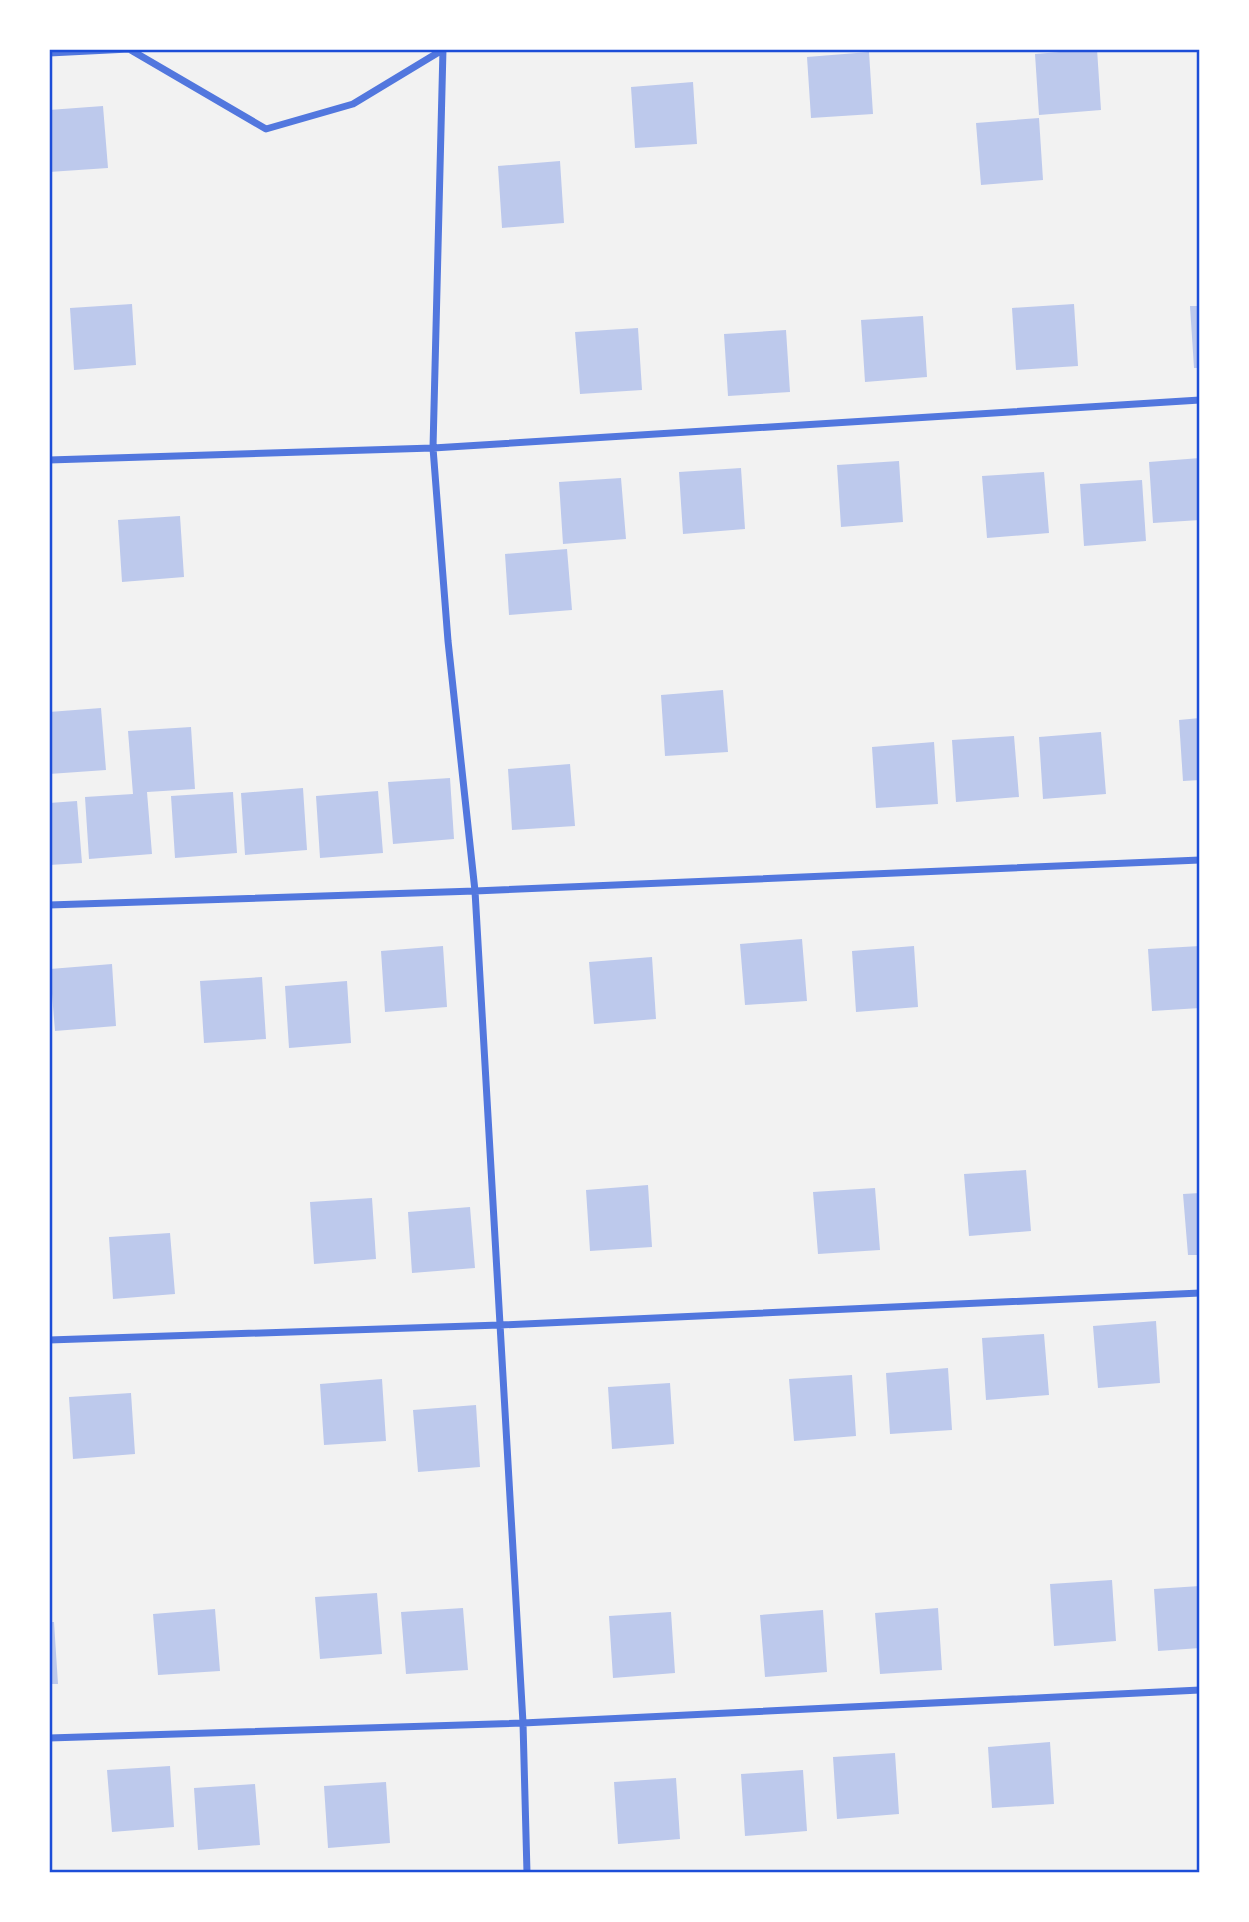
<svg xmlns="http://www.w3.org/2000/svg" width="1249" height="1922" font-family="'Work Sans',sans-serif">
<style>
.building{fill:#bdc9ec}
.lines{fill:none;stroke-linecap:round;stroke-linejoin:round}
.minor{stroke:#5277de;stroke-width:7}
.neatline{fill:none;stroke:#1d4ed8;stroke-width:2.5}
</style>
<rect width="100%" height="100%" fill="#f2f2f2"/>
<path class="building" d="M1097 49 1101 110 1039 115 1035 54Z
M869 52 873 114 811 118 807 57Z
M693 82 697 144 635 148 631 87Z
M103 106 108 168 49 172V110Z
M1039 118 1043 180 981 185 976 123Z
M560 161 564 223 502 228 498 166Z
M132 304 136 365 74 370 70 308Z
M1074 304 1078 366 1016 370 1012 308Z
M1190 306H1200V368H1194Z
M923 316 927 377 865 382 861 320Z
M638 328 642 390 580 394 575 332Z
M786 330 790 392 728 396 724 334Z
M1200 458V520L1153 523 1149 462Z
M899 461 903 522 841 527 837 465Z
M741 468 745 529 683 534 679 472Z
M1044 472 1049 533 987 538 982 476Z
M621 478 626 539 563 544 559 482Z
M1142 480 1146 541 1084 546 1080 484Z
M180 516 184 577 122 582 118 520Z
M567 549 572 610 509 615 505 554Z
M723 690 728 752 665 756 661 695Z
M101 708 106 770 49 774V712Z
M1200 718V780L1183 781 1179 720Z
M191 727 195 789 147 792 152 854 89 859 85 797 133 794 128 731Z
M1101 732 1106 794 1043 799 1039 737Z
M1014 736 1019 797 956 802 952 740Z
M934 742 938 804 876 808 872 747Z
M570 764 575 826 512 830 508 769Z
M450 778 454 839 393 844 388 782Z
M303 788 307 850 245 855 241 793Z
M378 791 383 853 320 858 316 796Z
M233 792 237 853 175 858 171 796Z
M77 801 82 863 49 865V803Z
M802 939 807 1001 745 1005 740 944Z
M443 946 447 1007 385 1012 381 951Z
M914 946 918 1007 856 1012 852 951Z
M1200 946V1008L1152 1011 1148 949Z
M652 957 656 1019 594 1024 589 962Z
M112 964 116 1026 55 1031 50 969Z
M262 977 266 1039 204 1043 200 981Z
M347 981 351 1043 289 1048 285 986Z
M1026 1170 1031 1231 969 1236 964 1174Z
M648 1185 652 1247 590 1251 586 1190Z
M875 1188 880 1250 818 1254 813 1192Z
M1200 1193V1255H1188L1183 1194Z
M372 1198 376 1259 314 1264 310 1202Z
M470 1207 475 1268 412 1273 408 1212Z
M170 1233 175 1294 113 1299 109 1237Z
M1156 1321 1160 1383 1098 1388 1093 1326Z
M1044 1334 1049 1395 986 1400 982 1338Z
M948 1368 952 1430 890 1434 886 1373Z
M852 1375 856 1436 794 1441 789 1379Z
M382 1379 386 1441 324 1445 320 1384Z
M670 1383 674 1444 612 1449 608 1387Z
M131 1393 135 1454 73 1459 69 1397Z
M476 1405 480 1467 418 1472 413 1410Z
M1112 1580 1116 1641 1054 1646 1050 1584Z
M1200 1586V1648L1158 1651 1154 1589Z
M377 1593 382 1654 320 1659 315 1597Z
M463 1608 468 1670 406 1674 401 1612Z
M938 1608 942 1670 880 1674 875 1613Z
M215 1609 220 1671 158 1675 153 1614Z
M823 1610 827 1672 765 1677 760 1615Z
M671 1612 675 1673 613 1678 609 1616Z
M49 1622H54L58 1684H49Z
M1050 1742 1054 1804 992 1808 988 1747Z
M895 1753 899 1814 837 1819 833 1757Z
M170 1766 174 1827 112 1832 107 1770Z
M803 1770 807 1831 745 1836 741 1774Z
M676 1778 680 1839 618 1844 614 1782Z
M386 1782 390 1843 328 1848 324 1786Z
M255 1784 260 1845 198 1850 194 1788Z"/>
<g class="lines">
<path class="minor" d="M443 49 433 448 448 641 475 891 523 1723 527 1873
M49 53 129 49 266 129 353 104 444 49
M49 460 433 448 1200 400
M49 905 475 891 1200 860
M49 1340 500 1325 1200 1293
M49 1738 523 1723 1200 1690"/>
</g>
<rect width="1249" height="1922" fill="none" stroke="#ffffff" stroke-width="102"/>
<rect x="51" y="51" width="1147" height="1820" class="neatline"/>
</svg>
